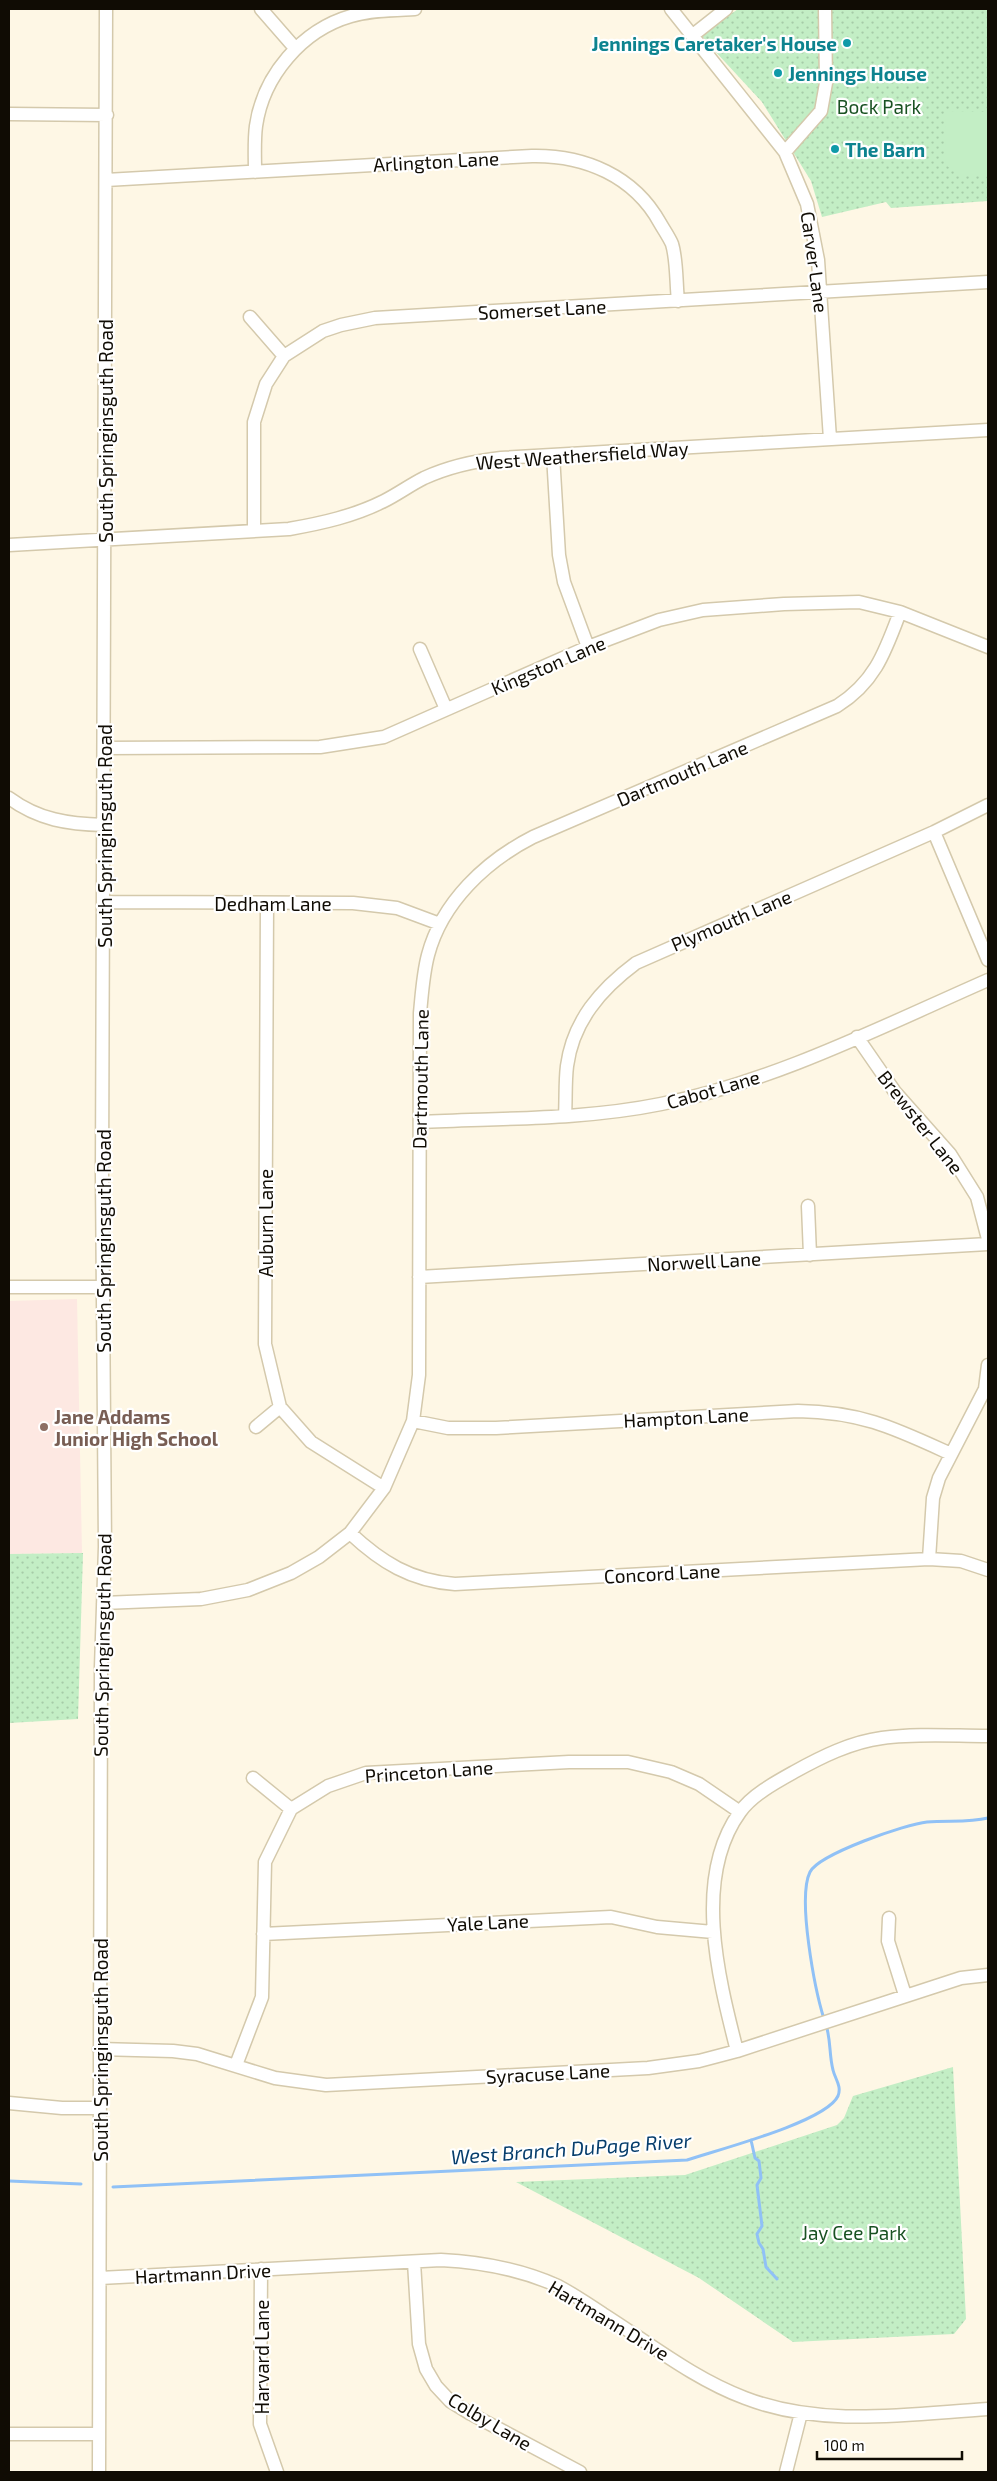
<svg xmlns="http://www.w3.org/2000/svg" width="997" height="2481" font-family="'Exo 2',sans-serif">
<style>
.education{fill:#fde8e2}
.green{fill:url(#green-dots)}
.pitch{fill:#c3eec5}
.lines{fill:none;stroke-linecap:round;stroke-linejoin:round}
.stream{stroke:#90c1f6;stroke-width:3}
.minor-casing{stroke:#d4c9ac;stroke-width:15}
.minor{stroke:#fff;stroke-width:12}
.culture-dot{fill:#0f9aa8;stroke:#fff;stroke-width:2}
.education-dot{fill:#8d6e63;stroke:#fff;stroke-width:2}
.labels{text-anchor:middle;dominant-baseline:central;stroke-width:4.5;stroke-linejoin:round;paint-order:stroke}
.culture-label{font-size:19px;font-weight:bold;fill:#0d838f;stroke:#fff;text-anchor:start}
.park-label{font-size:19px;fill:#195222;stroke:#fff}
.street-label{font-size:19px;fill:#100c04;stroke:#fff}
.education-label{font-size:19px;font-weight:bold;fill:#785e54;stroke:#fff;text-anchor:start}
.water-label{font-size:20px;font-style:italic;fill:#063d6c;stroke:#fff}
</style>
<defs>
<pattern id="green-dots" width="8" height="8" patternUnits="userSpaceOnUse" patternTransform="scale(1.25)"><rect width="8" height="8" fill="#c3eec5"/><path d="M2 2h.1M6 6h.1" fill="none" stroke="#a6cba8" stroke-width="1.8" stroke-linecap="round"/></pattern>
</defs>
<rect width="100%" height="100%" fill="#fef7e5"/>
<path class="education" d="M77 1299 82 1553 9 1554V1301Z"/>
<path class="green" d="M738 9H940C957 11 971 9 988 9V201L891 208 886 202 822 217 811 181 762 102 701 36Z
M83 1553 78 1719 9 1723V1554Z
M953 2067 966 2319 954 2334 793 2342 699 2278 516 2182 685 2175 837 2125 844 2118 853 2096Z"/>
<path class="pitch" d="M945 111 984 112 988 115V175H959L946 165Z"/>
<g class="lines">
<path class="stream" d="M824 2019C815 1990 797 1898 810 1872 819 1854 906 1824 927 1822 948 1820 968 1823 988 1818
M751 2140 755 2158 759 2161 761 2178 757 2185 762 2226 757 2234 759 2243 763 2249 766 2267 777 2279
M9 2181 81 2184
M113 2187 687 2160C717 2150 826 2122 838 2096 842 2086 835 2079 833 2070 829 2055 831 2040 826 2025"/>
<g class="minor-casing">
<path id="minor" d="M261 9 295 48
M671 9 785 152 807 204 818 260 830 439
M693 35 726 9
M9 114 107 115
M785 152 821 111 826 83 825 9
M255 172C255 157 254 141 256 126 263 76 302 30 351 16 371 10 394 10 415 9
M106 180 532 156C585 155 634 176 660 223 664 230 669 237 672 244 677 260 676 283 678 301
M250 317 284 356
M553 455 559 555 564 582 588 647
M254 530V422L266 384 284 356 323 331 341 325 375 318 988 282
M9 545 289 529C323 523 354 516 384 501 398 494 410 485 424 478 448 467 474 461 501 458L988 430
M420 649 446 709
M104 748 320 747 384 737 588 647 659 620 703 610 784 604 859 602 900 612 988 647
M9 798C39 820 68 824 104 825
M934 832 988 960
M104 902 353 903 397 908 440 924
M267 903 265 1344 280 1407 311 1442 384 1488
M857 1037 895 1092 950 1154 977 1197 988 1239
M565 1116C566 1099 565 1082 567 1066 573 1021 601 989 636 963L934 832 988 805
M420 1122C500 1118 582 1120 661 1104 773 1082 883 1026 988 980
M808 1206 810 1255
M419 1277 988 1244
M9 1287H103
M413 1421 448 1428H496L798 1411C862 1412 894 1428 951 1454
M256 1427 280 1407
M350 1533C381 1562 411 1581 455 1584L929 1559 961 1561 988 1570
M929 1559 933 1498 939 1478 985 1389 988 1365
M103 1603 201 1599 248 1590 291 1573 319 1557 350 1533 384 1488 413 1421 419 1375 420 1013C422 993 423 974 428 955 442 902 486 861 533 837L837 706C875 682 885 652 900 612
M253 1778 291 1809
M889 1918 888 1941 905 1995
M263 1934 611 1917 657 1927 713 1932
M99 2049 173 2051 197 2054 275 2078 326 2085 648 2068 699 2061 737 2051 961 1978 988 1975
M737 2051C719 1980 692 1878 740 1812 752 1795 776 1782 794 1772 821 1757 851 1742 882 1738 917 1733 953 1736 988 1736
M236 2065 262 1997 265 1862 291 1809 328 1786 366 1773 569 1762H628L671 1772 699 1784 740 1812
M9 2103 62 2108H99
M414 2262 419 2344 426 2369 436 2386 450 2401 471 2414 580 2472
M261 2269 260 2424 277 2472
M100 2278 441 2260C482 2262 520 2269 558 2286 573 2294 588 2304 603 2314 649 2343 694 2379 745 2398 823 2428 908 2414 988 2409
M9 2434H99
M99 2472 101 1667 105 1547 102 1176 106 9
M786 2472 801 2413"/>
</g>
<use href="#minor" class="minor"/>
</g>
<g class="culture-dot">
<circle cx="847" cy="43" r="5"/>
<circle cx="778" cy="73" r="5"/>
<circle cx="835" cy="149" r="5"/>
</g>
<circle class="education-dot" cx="44" cy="1427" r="5"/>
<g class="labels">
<g class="culture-label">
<text x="837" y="43" text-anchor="end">Jennings Caretaker's House</text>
<text x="788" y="73">Jennings House</text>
<text x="845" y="149">The Barn</text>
</g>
<g class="park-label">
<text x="879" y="106">Bock Park</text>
<text x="854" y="2232">Jay Cee Park</text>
</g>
<g class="street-label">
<text transform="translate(436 161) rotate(-3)">Arlington Lane</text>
<text transform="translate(815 262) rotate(82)">Carver Lane</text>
<text transform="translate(542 309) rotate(-3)">Somerset Lane</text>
<text transform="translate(105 431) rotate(-90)">South Springinsguth Road</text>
<text transform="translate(582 455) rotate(-4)">West Weathersfield Way</text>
<text transform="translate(548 665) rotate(-23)">Kingston Lane</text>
<text transform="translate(682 773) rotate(-23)">Dartmouth Lane</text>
<text transform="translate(104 836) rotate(-90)">South Springinsguth Road</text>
<text x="273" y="903">Dedham Lane</text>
<text transform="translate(731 920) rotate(-23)">Plymouth Lane</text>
<text transform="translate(420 1079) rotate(-89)">Dartmouth Lane</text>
<text transform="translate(713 1089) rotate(-16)">Cabot Lane</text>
<text transform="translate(921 1122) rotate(52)">Brewster Lane</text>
<text transform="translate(265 1223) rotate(-90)">Auburn Lane</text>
<text transform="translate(103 1241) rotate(-90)">South Springinsguth Road</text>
<text transform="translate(704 1261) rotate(-3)">Norwell Lane</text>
<text transform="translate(686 1417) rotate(-3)">Hampton Lane</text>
<text transform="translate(662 1573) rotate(-3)">Concord Lane</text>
<text transform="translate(102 1645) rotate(-89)">South Springinsguth Road</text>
<text transform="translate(429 1771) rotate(-4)">Princeton Lane</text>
<text transform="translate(488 1922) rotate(-3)">Yale Lane</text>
<text transform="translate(100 2050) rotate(-90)">South Springinsguth Road</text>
<text transform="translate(548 2073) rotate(-3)">Syracuse Lane</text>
<text transform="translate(203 2273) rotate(-3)">Hartmann Drive</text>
<text transform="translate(609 2320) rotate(31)">Hartmann Drive</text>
<text transform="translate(261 2357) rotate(-90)">Harvard Lane</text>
<text transform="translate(490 2421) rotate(31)">Colby Lane</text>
</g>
<g class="education-label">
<text x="54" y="1416">Jane Addams<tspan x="54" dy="22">Junior High School</tspan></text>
</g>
<g class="water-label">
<text transform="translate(571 2148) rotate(-4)">West Branch DuPage River</text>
</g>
</g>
<rect width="997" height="2481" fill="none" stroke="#100c04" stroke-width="20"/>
<path d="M817 2451v8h145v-8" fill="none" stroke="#100c04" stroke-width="2.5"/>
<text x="824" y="2451" font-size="15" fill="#100c04" stroke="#ffffff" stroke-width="4" paint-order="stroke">100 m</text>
</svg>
